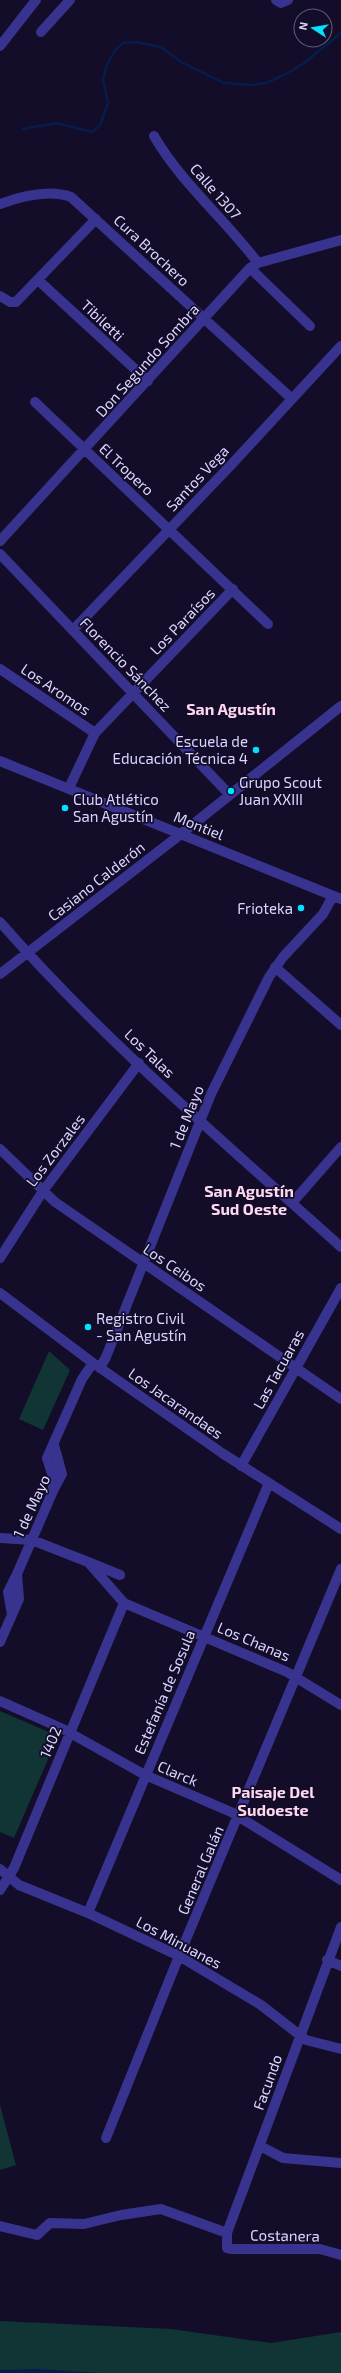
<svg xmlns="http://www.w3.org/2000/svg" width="341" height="2373" font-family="'Exo 2',sans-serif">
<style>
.green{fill:#103534}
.water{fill:#041d4c}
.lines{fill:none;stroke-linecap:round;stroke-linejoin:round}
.stream{stroke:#041d4c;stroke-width:2.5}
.minor{stroke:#38338e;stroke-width:10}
.poi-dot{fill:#02e1ff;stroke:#130d2a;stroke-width:1.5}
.labels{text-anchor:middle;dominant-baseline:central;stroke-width:3.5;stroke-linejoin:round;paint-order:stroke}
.street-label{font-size:15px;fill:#dcd6ff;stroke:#130d2a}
.poi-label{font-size:15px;fill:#dcd6ff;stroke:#130d2a;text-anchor:start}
.neighbourhood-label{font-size:16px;font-weight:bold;fill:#ffd8f0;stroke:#130d2a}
</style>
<rect width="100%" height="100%" fill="#130d2a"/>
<path class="green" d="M49 1351 70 1370 43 1430 19 1419Z
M0 1711 58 1736 14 1838 0 1832Z
M0 2105 16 2165 0 2170Z
M0 2321 171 2329 271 2343 341 2332V2373H0Z"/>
<path class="water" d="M38 2369 103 2373H0V2370Z"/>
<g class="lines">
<path class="stream" d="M23 129 57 123 92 132 100 125 108 103 103 79 107 65 115 50 123 43 136 42 161 47 181 62 224 83 251 85 266 83 284 75 303 64 341 33"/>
<path class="minor" d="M276 0 281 3 288 0
M41 32 70 0
M0 46 36 0
M154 136C182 184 225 219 258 263
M0 204C22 196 49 189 71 197L291 398
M250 268 310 326
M38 280 148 381
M0 296 10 302H16L96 219
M35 402 268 624
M0 541 250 268 258 263 341 240
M0 554 229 794
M73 630 231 465 341 346
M0 669 95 733
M0 761 341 899
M69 788 95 733 233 589
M0 922C103 1040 224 1142 341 1247
M275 967 341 1025
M0 974 181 834 341 706
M0 1149 55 1202 341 1399
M292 1203 341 1147
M0 1258 43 1191 139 1063
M0 1293 93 1363 222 1453 341 1529
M100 1368 106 1357 211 1094 269 977 283 957 323 914 333 896
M241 1466 341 1288
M53 1489V1477L47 1458 82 1379 93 1363
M0 1538 32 1540 88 1562 124 1603 287 1672 341 1705
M88 1562 120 1575
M17 1574 53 1491 62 1474 54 1445
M0 1642 19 1599 17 1574 8 1592 12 1615
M0 1701 63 1729 145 1775 231 1812 341 1880
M0 1869 19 1885 88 1913 179 1956 261 2005 306 2040 341 2049
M0 1890 14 1868 124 1603
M88 1913 269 1483
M341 1927 231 2222 227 2233V2248L232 2249H320L341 2255
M327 1960 341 1966
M106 2138 179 1956 341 1569
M260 2146 283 2158 341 2163
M0 2226 37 2235 50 2223 84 2224 121 2215 161 2209 227 2233"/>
</g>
<g class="poi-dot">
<circle cx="256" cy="750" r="4"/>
<circle cx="231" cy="791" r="4"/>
<circle cx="65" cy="808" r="4"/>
<circle cx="301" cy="908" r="4"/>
<circle cx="88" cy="1327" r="4"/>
</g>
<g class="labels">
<g class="street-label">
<text transform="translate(216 191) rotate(49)">Calle 1307</text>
<text transform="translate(152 250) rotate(43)">Cura Brochero</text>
<text transform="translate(103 320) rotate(43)">Tibiletti</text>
<text transform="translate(147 360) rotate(-48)">Don Segundo Sombra</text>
<text transform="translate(127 469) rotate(43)">El Tropero</text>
<text transform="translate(197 478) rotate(-47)">Santos Vega</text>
<text transform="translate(182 621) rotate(-46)">Los Paraísos</text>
<text transform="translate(126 664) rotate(46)">Florencio Sánchez</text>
<text transform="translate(56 689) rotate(34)">Los Aromos</text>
<text transform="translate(199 825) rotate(22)">Montiel</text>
<text transform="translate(96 881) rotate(-38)">Casiano Calderón</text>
<text transform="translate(150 1053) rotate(44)">Los Talas</text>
<text transform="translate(186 1117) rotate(-68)">1 de Mayo</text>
<text transform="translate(55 1150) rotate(-53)">Los Zorzales</text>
<text transform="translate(175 1267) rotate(34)">Los Ceibos</text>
<text transform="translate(278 1369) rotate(-61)">Las Tacuaras</text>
<text transform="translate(176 1403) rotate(35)">Los Jacarandaes</text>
<text transform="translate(31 1506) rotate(-65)">1 de Mayo</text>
<text transform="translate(254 1641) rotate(23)">Los Chanas</text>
<text transform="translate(164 1692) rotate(-67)">Estefanía de Sosula</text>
<text transform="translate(50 1742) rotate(-67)">1402</text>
<text transform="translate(178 1773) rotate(23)">Clarck</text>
<text transform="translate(200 1870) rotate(-67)">General Galán</text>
<text transform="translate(179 1942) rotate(28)">Los Minuanes</text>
<text transform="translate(267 2082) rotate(-70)">Facundo</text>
<text transform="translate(285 2235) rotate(1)">Costanera</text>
</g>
<g class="poi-label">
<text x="248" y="741" text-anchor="end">Escuela de<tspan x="248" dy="17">Educación Técnica 4</tspan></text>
<text x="239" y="782">Grupo Scout<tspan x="239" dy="17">Juan XXIII</tspan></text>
<text x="73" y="799">Club Atlético<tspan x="73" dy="17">San Agustín</tspan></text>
<text x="293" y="908" text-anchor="end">Frioteka</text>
<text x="96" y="1318">Registro Civil<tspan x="96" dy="17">- San Agustín</tspan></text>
</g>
<g class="neighbourhood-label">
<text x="231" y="708">San Agustín</text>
<text x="249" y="1190">San Agustín<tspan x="249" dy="18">Sud Oeste</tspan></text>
<text x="273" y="1791">Paisaje Del<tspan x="273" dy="18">Sudoeste</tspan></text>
</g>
</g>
<g transform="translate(313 28) rotate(282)"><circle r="19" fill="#130d2a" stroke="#635d7f"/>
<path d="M0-3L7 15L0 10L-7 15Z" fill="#02e1ff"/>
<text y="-6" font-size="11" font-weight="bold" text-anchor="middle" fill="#dcd6ff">N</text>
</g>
</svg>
